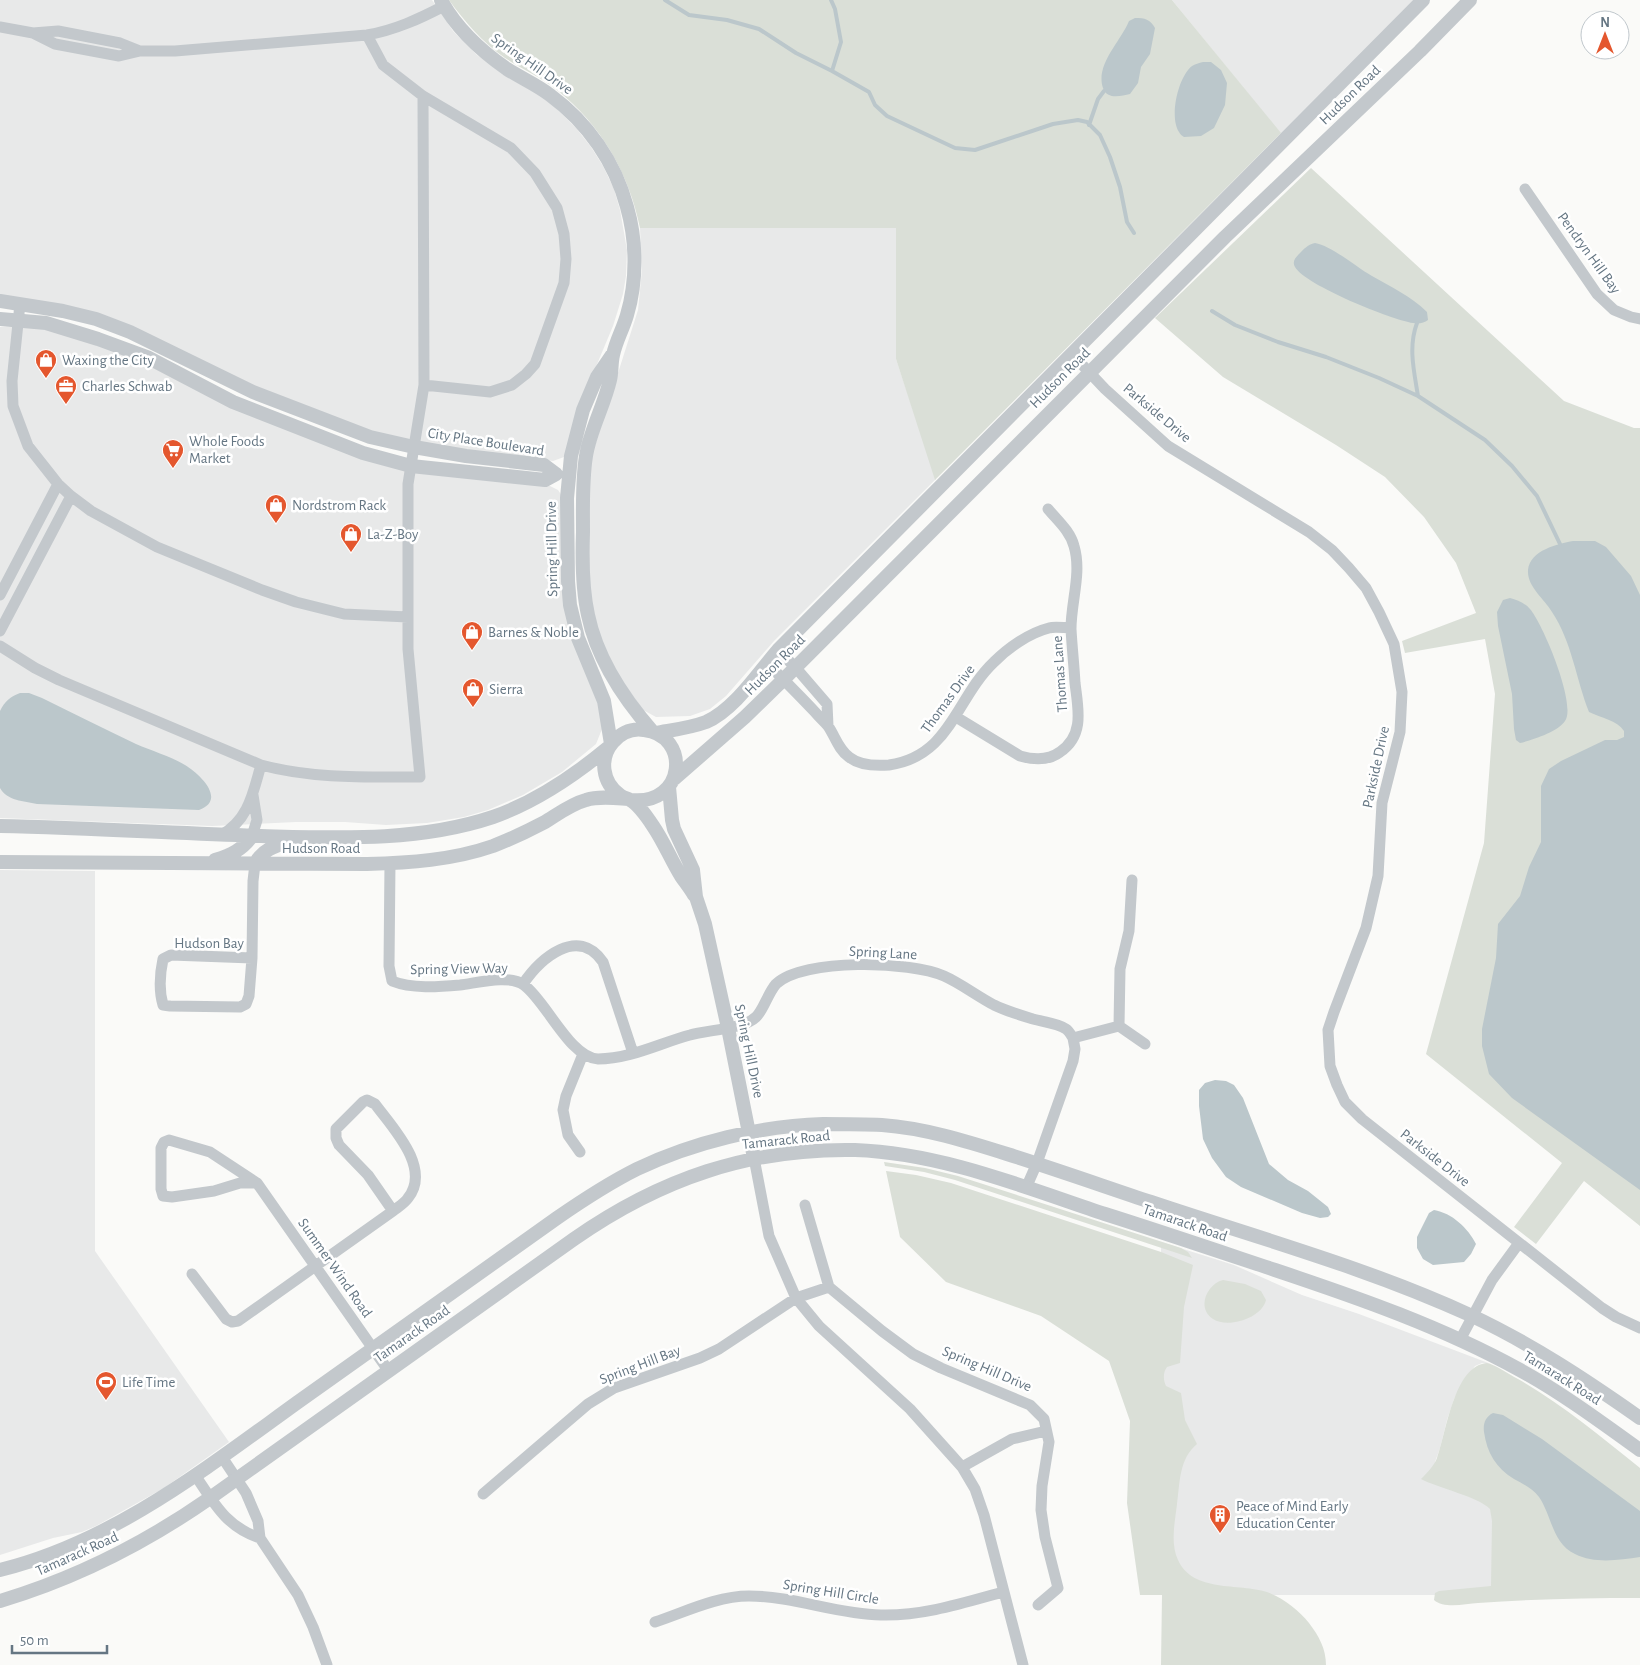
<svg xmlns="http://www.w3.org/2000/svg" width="1640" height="1665" font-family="'Alegreya Sans',sans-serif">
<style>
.built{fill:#e8e9e9}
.green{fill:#dadfd7}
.water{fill:#bbc7cb}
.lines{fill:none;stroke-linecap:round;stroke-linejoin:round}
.stream{stroke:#bbc7cb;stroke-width:4}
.minor{stroke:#c3c8cc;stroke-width:11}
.tertiary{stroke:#c3c8cc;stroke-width:14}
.labels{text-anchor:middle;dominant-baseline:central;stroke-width:5;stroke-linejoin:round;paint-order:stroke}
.street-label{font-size:15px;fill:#657683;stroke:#fff}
.poi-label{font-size:15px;fill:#657683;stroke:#fff;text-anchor:start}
</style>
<rect width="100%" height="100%" fill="#fafaf8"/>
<path class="built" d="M0 0H432L453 31 477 55 506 76 538 94 556 108 576 128 591 147 603 166 614 189 620 210 627 250 626 276 623 294 613 326 580 405 564 457 553 461 469 452 389 438 256 389 166 344 0 296Z
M1172 0H1423L1285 139Z
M640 228H896V359L936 479 774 641 726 696 710 709 690 716 656 717 643 710 608 661 596 626 588 582V497L592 455 638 310 642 270Z
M30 326 38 327 117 350 202 392 449 476 550 486 558 490 562 496 563 571 598 699 602 729 596 744 562 772 523 795 488 810 464 817 427 823 386 825 345 822H296L212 826 0 818V327Z
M0 870 95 871V1251L229 1442 164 1488 96 1526 82 1532 53 1538 0 1555Z
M1161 1242 1234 1265 1302 1295 1359 1314 1491 1364 1482 1363 1475 1366 1463 1382 1454 1399 1447 1420 1440 1448 1435 1462 1505 1501V1595H1162Z"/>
<path class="green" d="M449 0H1172L1281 133 935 480 896 359V228H640C629 173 601 125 557 90 541 77 522 69 505 58 482 42 465 22 449 0Z
M1311 168 1564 401 1634 428H1640V1226L1584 1181 1536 1244 1514 1227 1562 1163 1426 1054 1484 843 1495 694 1485 639 1405 653 1402 641 1476 613 1456 563 1424 517 1385 477 1336 445 1223 377 1155 318Z
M884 1162 925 1168 958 1176 1181 1248 1188 1252 1192 1258 955 1180 924 1172 885 1166Z
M886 1171 916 1175 951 1183 1161 1252 1193 1265 1184 1307 1180 1363 1167 1367C1163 1372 1163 1380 1166 1386L1181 1393 1185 1420 1197 1444C1179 1459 1180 1482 1177 1504 1175 1522 1170 1543 1178 1560 1193 1593 1239 1583 1267 1592 1283 1598 1299 1610 1309 1623 1319 1636 1326 1649 1326 1665H1161L1162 1595H1140L1127 1503 1130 1421 1109 1361 1041 1316 946 1282 900 1237Z
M1223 1280 1245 1284 1261 1291 1266 1300C1262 1318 1228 1329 1213 1319 1196 1308 1207 1284 1223 1280Z
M1487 1363C1498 1366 1508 1374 1518 1379 1562 1404 1600 1436 1640 1468V1598C1586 1598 1532 1599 1478 1603 1465 1604 1444 1609 1434 1600L1435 1593 1439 1591 1491 1586 1492 1521 1490 1509C1479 1497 1438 1488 1421 1479 1427 1473 1434 1466 1437 1458 1446 1434 1454 1365 1487 1363Z"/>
<path class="water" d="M1135 18C1145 18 1150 19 1155 28L1150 54 1141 67 1138 83 1130 94C1121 96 1107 100 1103 88 1095 65 1121 41 1129 21Z
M1203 62H1211L1221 70 1227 83 1225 105 1214 128 1201 136 1184 137C1182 136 1180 134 1179 132 1169 117 1178 77 1192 66 1195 64 1199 63 1203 62Z
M1315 243C1332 246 1356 267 1372 276 1391 287 1411 296 1427 312L1428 320C1424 323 1419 324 1413 323 1392 320 1305 285 1295 267 1292 262 1295 258 1299 254 1304 249 1307 245 1315 243Z
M1573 541H1595L1606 547 1631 576 1640 595V1190L1512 1098 1489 1074 1482 1046V1029L1496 958 1498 924 1520 896 1529 867 1541 842V786L1549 769 1561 761 1605 740H1617L1624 737V731C1617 720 1601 718 1589 712 1576 679 1572 642 1552 612 1544 598 1527 587 1528 570 1530 550 1558 544 1573 541Z
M1510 598C1517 600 1525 603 1530 609 1543 624 1577 705 1565 721 1558 732 1532 740 1520 743L1516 740 1514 729 1512 694 1498 626 1497 612 1503 600Z
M20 693H29L42 698C73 713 104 729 136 744 152 751 170 756 185 765 200 774 227 800 199 810L37 804C24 801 7 801 0 788V711C5 701 10 697 20 693Z
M1215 1080 1226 1081 1234 1085 1243 1098 1269 1164 1288 1180 1308 1191 1328 1207 1331 1214 1328 1217 1320 1218 1302 1213 1241 1187 1226 1177 1212 1158 1203 1139 1199 1106V1090L1205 1083Z
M1434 1210C1452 1213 1468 1228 1476 1244L1471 1254 1464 1262 1433 1265 1423 1259 1417 1248V1237L1429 1213Z
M1493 1413 1503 1415 1542 1439 1640 1511V1557C1619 1560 1595 1564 1575 1554 1552 1543 1552 1516 1539 1497 1532 1488 1523 1484 1514 1479 1496 1468 1487 1453 1484 1432 1483 1424 1485 1417 1493 1413Z"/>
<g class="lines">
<path class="stream" d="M665 0 689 15 727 20 759 29 796 53 832 71
M831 0 835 9 841 42 832 71 869 92 875 105 887 116 955 148 975 150 1053 124 1078 120 1087 122 1100 135 1110 157 1120 187 1127 222 1134 233
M1089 125 1098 99 1104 91
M1212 311 1235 325 1278 342 1326 357 1379 378 1418 396 1485 440 1512 466 1537 496 1560 544
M1417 323C1408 347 1414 371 1418 396"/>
<path class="minor" d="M0 27 33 33 58 31 120 43 140 51
M33 33 55 44 119 56 140 51H175L367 35C395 30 419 19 444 6
M423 96 424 385
M1525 189 1597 294 1614 310 1631 317 1640 319
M20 304 12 381 13 406 28 446 58 484 71 496 91 511 157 547 262 590 296 602 344 614 408 617V484L424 385 490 392 512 385 526 374 535 364 564 283 566 259 564 234 557 208 535 173 511 148 423 96 383 65 367 35
M1072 354 1105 389 1168 446 1309 532 1332 550 1349 568 1366 588 1379 612 1394 644 1402 692 1400 732 1382 803 1378 876 1366 928 1334 1012 1328 1030 1330 1066 1337 1085 1345 1102 1362 1119 1602 1308 1616 1317 1640 1328
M0 595 58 484
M0 631 71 496
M0 646 35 668 59 680 261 765C313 779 366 777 420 777L408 649V617
M778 650 796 668 827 704 828 726
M767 663C783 679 799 695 815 712 819 717 824 721 828 726 835 736 838 749 849 757 859 765 876 766 889 765 951 756 955 699 994 662 1008 648 1029 633 1049 628 1055 626 1064 628 1071 628
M956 717 1020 756C1034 760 1048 761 1060 752 1085 735 1078 708 1075 683 1074 665 1072 647 1071 629 1071 601 1082 573 1074 546 1070 531 1058 521 1048 509
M221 835C249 820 253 792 261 765
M252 836 257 820 253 795
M390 863 389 966 392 981C412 989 438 987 460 985 477 983 509 974 524 985 546 1001 570 1058 598 1059 630 1059 660 1043 690 1035 707 1030 744 1029 756 1017 763 1011 768 993 776 984 804 958 910 961 944 976 960 983 977 996 994 1005 1006 1011 1020 1015 1033 1019 1044 1022 1057 1023 1066 1029 1069 1031 1071 1035 1073 1038L1119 1026 1145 1044
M252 958 171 955 163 959C160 973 159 991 163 1005L170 1006 240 1007 246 1004 249 996 252 958 253 881 255 864
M523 984C540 959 578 925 603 962L633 1053
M1119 1026 1120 969 1129 931 1132 880
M169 1140 210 1152 257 1183H240L214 1191 172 1197 163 1196 161 1189V1148L164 1142Z
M580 1152 568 1135 563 1110 566 1096 583 1054
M754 1158 769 1236 796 1298 819 1326 910 1409 962 1467 975 1489 984 1515 1023 1665
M257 1183 388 1370
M1026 1188 1037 1163 1073 1061 1075 1049 1073 1038
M805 1205 829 1287
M192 1274 226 1319 232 1322 238 1321 393 1211C398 1207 405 1203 408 1198 432 1168 392 1127 375 1104L367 1100 363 1102 336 1129V1138L339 1145 368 1175 393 1211
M1460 1340 1492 1280 1519 1243
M222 1457 246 1493 258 1521 260 1538 298 1595 313 1627 327 1665
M962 1467 1012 1439 1046 1431
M195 1475C214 1503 226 1527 260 1538
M483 1494 588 1404 614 1388 700 1358 719 1349 796 1298 829 1287 882 1331 913 1354 941 1368 1030 1405 1044 1419 1049 1442 1042 1486 1041 1510 1045 1537 1058 1588 1038 1605
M655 1622C685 1612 717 1596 749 1596 794 1596 836 1614 881 1615 923 1616 963 1603 1003 1592"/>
<path class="tertiary" d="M441 0C456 28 481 51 507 69 521 78 537 85 550 95 588 123 615 162 627 207 637 242 637 281 627 315 623 329 616 341 613 355 611 363 612 372 610 380 604 406 590 430 586 456 582 481 583 506 583 532 582 560 582 588 588 615 597 659 624 699 653 732
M0 301 63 311 96 319 130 332 253 392 370 437 414 447 466 456 544 465 556 474
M0 319 46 323 98 339 147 357 233 402 363 453 411 466 545 480 556 474
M656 733C672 730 690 728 706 722 734 710 758 673 778 650L1423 0
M611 744 604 701 578 638 570 605 568 581 567 498 571 456 583 410 597 377 612 355
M674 779 745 717 783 680 1225 237 1420 51 1470 0
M669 787 672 820 674 829 693 870 696 897 705 924 728 1028 754 1158
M631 800C686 806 691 735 644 730 632 728 621 733 613 742 599 758 602 783 620 795 623 798 627 798 630 800 639 805 647 817 653 826 664 842 671 860 681 876 685 882 690 888 694 895
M0 826C87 828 174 833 261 836 338 838 418 842 493 817 536 802 574 776 609 747
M215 860C231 855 242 850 252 836
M0 862 367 864C409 863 453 860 493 846 511 839 528 831 545 822 558 814 571 804 586 800 599 796 614 798 628 799
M255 864C262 849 278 845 293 840
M0 1570C113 1542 205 1469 298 1402 384 1341 471 1279 557 1218 583 1200 609 1183 637 1169 694 1142 760 1126 823 1124 843 1124 862 1124 882 1125 924 1128 966 1141 1007 1154 1055 1169 1103 1186 1151 1202 1258 1238 1368 1268 1470 1315 1530 1343 1586 1380 1640 1418
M0 1601C77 1578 144 1544 210 1498L574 1239C660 1179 749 1148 855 1150 941 1153 1024 1187 1105 1214 1162 1232 1218 1251 1275 1270 1359 1298 1442 1327 1520 1370 1562 1393 1601 1422 1640 1450"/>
</g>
<defs>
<g id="shop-pin" transform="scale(1.125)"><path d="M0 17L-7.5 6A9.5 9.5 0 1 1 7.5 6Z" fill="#e4572e" stroke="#fff"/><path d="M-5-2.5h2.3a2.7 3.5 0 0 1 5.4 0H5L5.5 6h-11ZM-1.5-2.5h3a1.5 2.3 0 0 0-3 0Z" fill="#fff"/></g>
<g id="office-pin" transform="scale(1.125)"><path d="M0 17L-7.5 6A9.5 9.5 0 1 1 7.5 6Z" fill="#e4572e" stroke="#fff"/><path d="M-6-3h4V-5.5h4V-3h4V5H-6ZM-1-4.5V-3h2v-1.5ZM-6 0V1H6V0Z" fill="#fff"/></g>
<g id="supermarket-pin" transform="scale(1.125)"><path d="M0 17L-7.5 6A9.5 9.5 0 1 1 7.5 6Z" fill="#e4572e" stroke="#fff"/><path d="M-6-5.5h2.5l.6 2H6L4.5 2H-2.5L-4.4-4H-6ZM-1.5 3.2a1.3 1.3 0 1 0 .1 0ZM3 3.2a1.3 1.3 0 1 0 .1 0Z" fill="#fff"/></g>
<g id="stadium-pin" transform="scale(1.125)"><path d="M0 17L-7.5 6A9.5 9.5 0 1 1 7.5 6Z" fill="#e4572e" stroke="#fff"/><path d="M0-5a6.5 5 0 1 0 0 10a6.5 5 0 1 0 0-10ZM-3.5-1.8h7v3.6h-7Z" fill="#fff"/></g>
<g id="building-pin" transform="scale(1.125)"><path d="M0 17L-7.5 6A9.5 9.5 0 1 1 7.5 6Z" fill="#e4572e" stroke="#fff"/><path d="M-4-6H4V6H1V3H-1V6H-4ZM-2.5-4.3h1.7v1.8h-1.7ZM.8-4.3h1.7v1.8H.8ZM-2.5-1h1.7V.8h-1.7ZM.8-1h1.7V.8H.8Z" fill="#fff"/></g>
</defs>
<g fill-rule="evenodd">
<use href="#shop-pin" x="46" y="360"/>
<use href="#office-pin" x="66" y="386"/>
<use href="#supermarket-pin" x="173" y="450"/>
<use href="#shop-pin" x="276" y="505"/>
<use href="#shop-pin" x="351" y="534"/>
<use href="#shop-pin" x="472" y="632"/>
<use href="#shop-pin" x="473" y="689"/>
<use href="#stadium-pin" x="106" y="1382"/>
<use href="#building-pin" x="1220" y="1515"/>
</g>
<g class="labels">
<g class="street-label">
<text transform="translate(532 64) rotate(35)">Spring Hill Drive</text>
<text transform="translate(1350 95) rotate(-44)">Hudson Road</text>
<text transform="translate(1589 253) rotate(54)">Pendryn Hill Bay</text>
<text transform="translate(1060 378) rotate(-45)">Hudson Road</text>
<text transform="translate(1157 413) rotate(40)">Parkside Drive</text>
<text transform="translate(486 442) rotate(9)">City Place Boulevard</text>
<text transform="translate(552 549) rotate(-91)">Spring Hill Drive</text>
<text transform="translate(775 665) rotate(-45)">Hudson Road</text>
<text transform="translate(1060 674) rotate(-94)">Thomas Lane</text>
<text transform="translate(948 699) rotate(-54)">Thomas Drive</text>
<text transform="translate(1376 767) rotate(-78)">Parkside Drive</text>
<text x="321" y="848">Hudson Road</text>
<text x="209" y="943">Hudson Bay</text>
<text transform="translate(883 953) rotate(3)">Spring Lane</text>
<text transform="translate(459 969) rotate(-1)">Spring View Way</text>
<text transform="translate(749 1051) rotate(78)">Spring Hill Drive</text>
<text transform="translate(786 1140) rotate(-6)">Tamarack Road</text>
<text transform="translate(1435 1158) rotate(38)">Parkside Drive</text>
<text transform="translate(1185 1223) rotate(19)">Tamarack Road</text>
<text transform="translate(335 1268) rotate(55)">Summer Wind Road</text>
<text transform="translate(412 1334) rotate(-35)">Tamarack Road</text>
<text transform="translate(640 1365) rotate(-21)">Spring Hill Bay</text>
<text transform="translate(987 1369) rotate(23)">Spring Hill Drive</text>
<text transform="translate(1562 1378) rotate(32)">Tamarack Road</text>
<text transform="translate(77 1554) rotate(-24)">Tamarack Road</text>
<text transform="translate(831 1592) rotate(9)">Spring Hill Circle</text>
</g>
<g class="poi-label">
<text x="62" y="360">Waxing the City</text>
<text x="82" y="386">Charles Schwab</text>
<text x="189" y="441">Whole Foods<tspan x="189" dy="17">Market</tspan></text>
<text x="292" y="505">Nordstrom Rack</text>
<text x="367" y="534">La-Z-Boy</text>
<text x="488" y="632">Barnes &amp; Noble</text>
<text x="489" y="689">Sierra</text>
<text x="122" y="1382">Life Time</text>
<text x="1236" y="1506">Peace of Mind Early<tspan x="1236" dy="17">Education Center</tspan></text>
</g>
</g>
<g transform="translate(1605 35)"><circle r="24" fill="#ffffff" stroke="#c1c8cd"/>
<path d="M0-4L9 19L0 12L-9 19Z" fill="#e4572e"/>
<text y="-8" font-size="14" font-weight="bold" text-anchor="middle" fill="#657683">N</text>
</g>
<path d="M12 1645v8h95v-8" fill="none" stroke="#657683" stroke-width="2.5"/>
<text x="20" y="1645" font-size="15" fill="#657683" stroke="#ffffff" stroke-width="4" paint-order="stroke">50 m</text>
</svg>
